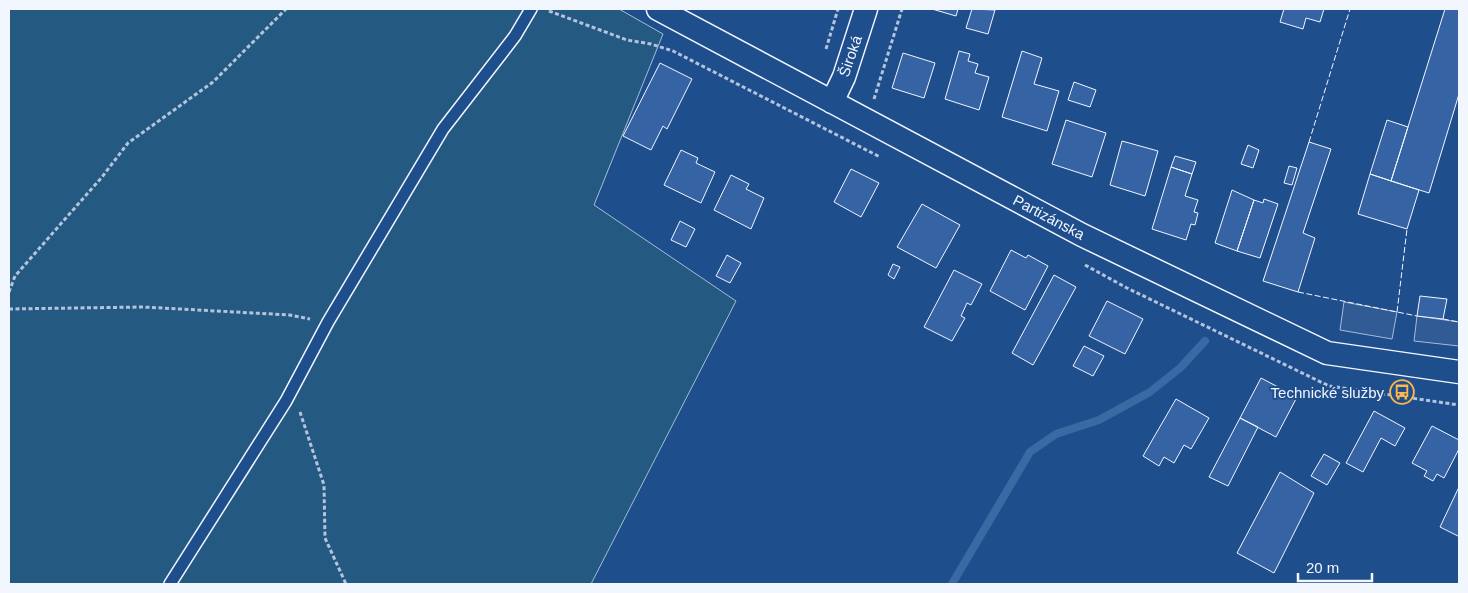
<svg xmlns="http://www.w3.org/2000/svg" width="1468" height="593" font-family="Helvetica,sans-serif">
<style>
.green{fill:#245a82;stroke:#a8bbd7}
.parking{fill:#305b95;stroke:#a8bbd7}
.lines{fill:none;stroke-linecap:round;stroke-linejoin:round}
.stream{stroke:#3b69a3;stroke-width:8}
.building{fill:#3563a3;stroke:#f2f6ff}
.service-casing{stroke:#f2f6ff;stroke-width:14}
.minor-casing{stroke:#f2f6ff;stroke-width:25}
.path{stroke:#b3c4dc;stroke-width:3;stroke-dasharray:4 2.5;stroke-linecap:butt}
.service{stroke:#1f4e8c;stroke-width:11}
.minor{stroke:#1f4e8c;stroke-width:22}
.fence{stroke:#f2f6ff;stroke-width:1;stroke-dasharray:6 2.5;stroke-linecap:butt}
.labels{text-anchor:middle;dominant-baseline:central;stroke-width:4;stroke-linejoin:round;paint-order:stroke}
.street-label{font-size:15px;fill:#f2f6ff;stroke:#1f4e8c}
.poi-label{font-size:15px;fill:#f2f6ff;stroke:#1f4e8c;text-anchor:end}
</style>
<rect width="100%" height="100%" fill="#1f4e8c"/>
<path class="green" d="M9 9H619L663 34 594 205 736 301 591 584H9Z"/>
<path class="parking" d="M1344 302 1397 312 1392 339 1340 330Z
M1417 316 1459 322V346L1414 341Z"/>
<g class="lines">
<path class="stream" d="M952 584 1030 452 1056 434 1099 420 1150 392 1180 368 1205 341"/>
</g>
<path class="building" d="M932 9H958L956 16Z
M972 9 995 10 988 34 966 28Z
M1284 9H1324L1320 22 1306 18 1303 29 1280 22Z
M1445 9H1459V94L1429 193 1391 181Z
M959 51 970 54 968 61 978 64 975 73 989 77 979 110 945 99Z
M1022 51 1042 58 1034 84 1059 91 1047 131 1002 117Z
M903 53 935 63 924 98 892 88Z
M660 63 692 79 667 129 663 126 651 150 623 136Z
M1074 82 1096 90 1090 107 1068 100Z
M1066 120 1106 133 1092 177 1052 164Z
M1387 120 1408 127 1391 181 1370 174Z
M1122 141 1158 151 1145 196 1110 185Z
M1309 142 1331 149 1303 233 1315 238 1298 292 1263 281Z
M1248 145 1259 150 1253 168 1241 164Z
M681 150 698 158 696 163 715 172 701 203 664 185Z
M1175 156 1196 162 1192 174 1171 167Z
M1289 166 1297 168 1292 185 1284 183Z
M1171 167 1192 174 1185 196 1198 200 1194 212 1198 213 1195 225 1191 224 1186 240 1152 229Z
M851 169 879 183 861 217 834 202Z
M1370 174 1419 190 1407 229 1358 214Z
M731 175 749 184 746 189 764 198 751 229 714 210Z
M1232 190 1254 200 1237 251 1215 243Z
M1264 199 1278 204 1260 258 1237 251 1254 200 1263 203Z
M922 204 960 225 936 268 897 247Z
M680 221 695 229 686 247 671 240Z
M1011 250 1026 258 1028 255 1048 266 1025 310 990 291Z
M727 255 741 263 730 283 716 276Z
M893 264 900 267 894 279 888 275Z
M954 270 982 284 971 305 967 303 961 316 965 318 952 341 924 327Z
M1054 275 1076 287 1033 365 1012 353Z
M1420 296 1447 299 1443 319 1417 316Z
M1107 301 1143 319 1125 354 1089 336Z
M1084 346 1104 356 1093 376 1073 366Z
M1261 378 1297 397 1276 437 1240 418Z
M1176 399 1209 418 1191 449 1184 445 1174 463 1164 457 1159 466 1143 456Z
M1374 411 1405 428 1395 446 1381 438 1363 472 1346 463Z
M1240 418 1258 427 1228 486 1209 477Z
M1432 426 1459 440V449L1444 478 1437 474 1433 481 1424 476 1427 471 1412 463Z
M1324 454 1340 463 1327 485 1311 476Z
M1280 472 1314 493 1274 573 1237 553Z
M1459 487V534L1458 536 1440 527Z"/>
<g class="lines">
<g class="service-casing">
<path id="service" d="M170 584 286 401 328 322 443 129 515 36 531 9"/>
</g>
<g class="minor-casing">
<path id="minor" d="M658 9 1082 235 1327 353 1459 372
M832 102 844 77 866 9"/>
</g>
<path class="path" d="M549 11 627 40 651 44 673 51 880 157
M826 49 838 9
M874 99 902 9
M1085 265 1127 288 1329 386 1459 405
M9 292 15 276 102 177 128 143 213 82 286 9
M9 309 143 307 290 315 310 319
M300 412 324 485 325 538 346 584"/>
<use href="#service" class="service"/>
<use href="#minor" class="minor"/>
<path class="fence" d="M1309 142 1350 9
M1298 292 1417 316
M1397 312 1407 229
M1443 319 1459 322"/>
</g>
<defs>
<g id="bus-ring" transform="scale(1.25)"><circle r="9.5" fill="#1f4e8c" stroke="#ffb74d" stroke-width="1.5"/><path d="M-5-6H5V4H4V6H2V4H-2V6H-4V4H-5ZM-3.5-4V0h7V-4ZM-3.5 1.2v1.5H-2V1.2ZM2 1.2v1.5H3.5V1.2Z" fill="#ffb74d"/></g>
</defs>
<g fill-rule="evenodd">
<use href="#bus-ring" x="1402" y="392"/>
</g>
<g class="labels">
<g class="street-label">
<text transform="translate(850 56) rotate(-71)">Široká</text>
<text transform="translate(1049 217) rotate(28)">Partizánska</text>
</g>
<g class="poi-label">
<text x="1384" y="392">Technické služby</text>
</g>
</g>
<rect width="1468" height="593" fill="none" stroke="#f2f6ff" stroke-width="20"/>
<path d="M1298 573v8h74v-8" fill="none" stroke="#f2f6ff" stroke-width="2.5"/>
<text x="1306" y="573" font-size="15" fill="#f2f6ff" stroke="#1f4e8c" stroke-width="4" paint-order="stroke">20 m</text>
</svg>
